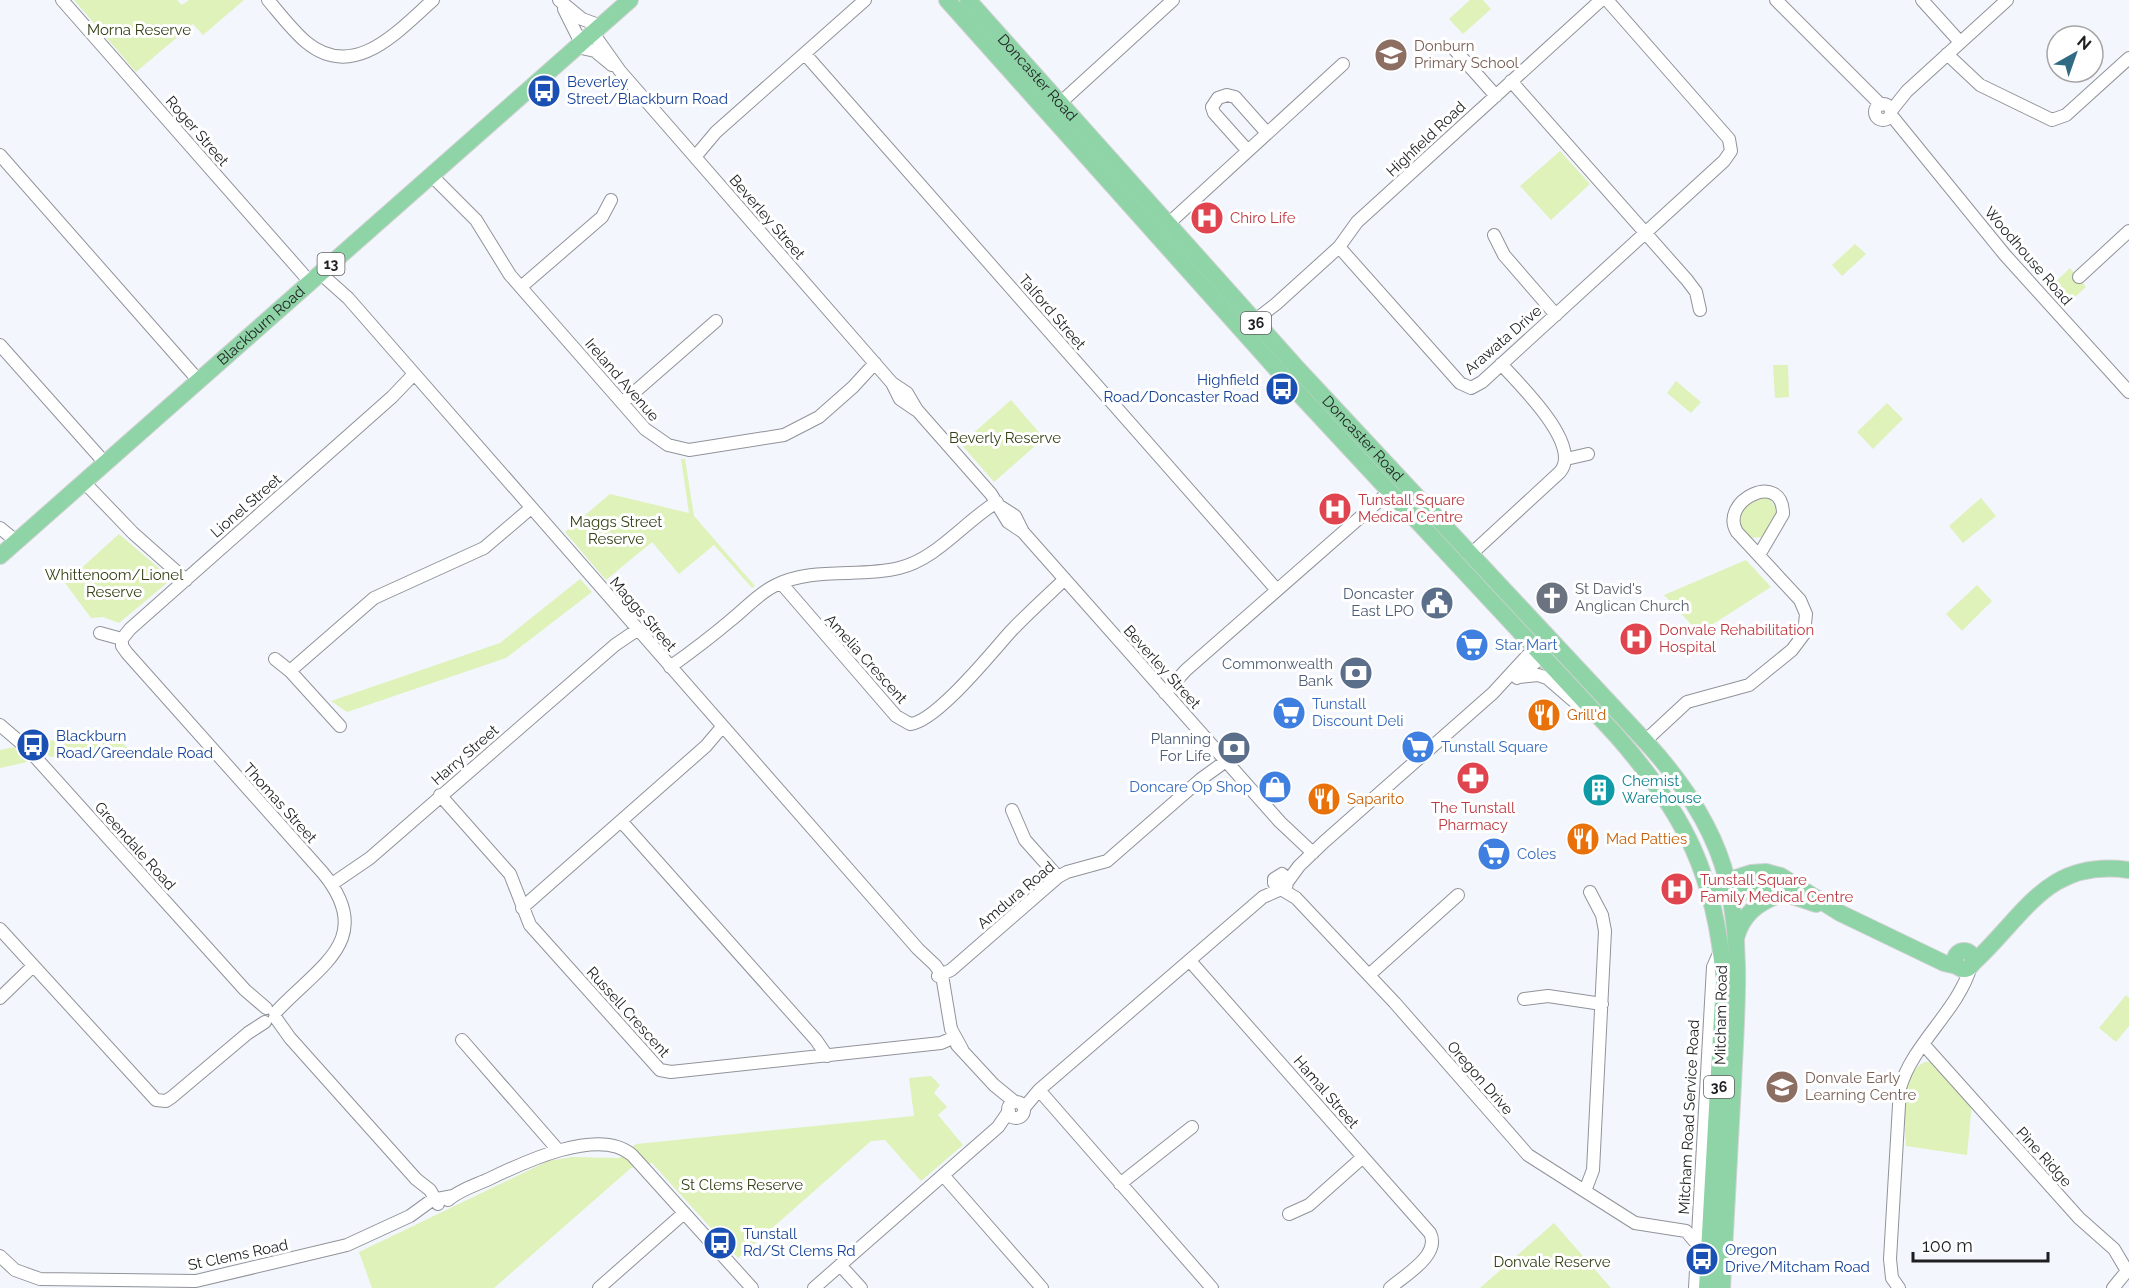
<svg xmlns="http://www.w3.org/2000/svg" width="2129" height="1288" font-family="Raleway,sans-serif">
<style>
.green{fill:#def2b9}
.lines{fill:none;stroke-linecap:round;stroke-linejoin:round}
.minor-casing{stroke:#909399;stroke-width:14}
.major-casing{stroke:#d2d2d3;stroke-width:18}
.minor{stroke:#fff;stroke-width:12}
.major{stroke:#8fd4a7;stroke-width:16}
.labels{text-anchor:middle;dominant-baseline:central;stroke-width:6;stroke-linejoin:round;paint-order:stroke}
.shield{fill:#fff;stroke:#626264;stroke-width:1.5}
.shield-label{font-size:14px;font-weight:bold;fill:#1e1f21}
.park-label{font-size:15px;fill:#344115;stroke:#fff}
.education-label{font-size:15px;fill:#785e54;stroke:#fff;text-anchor:start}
.street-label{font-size:15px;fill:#1e1f21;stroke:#fff}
.transit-label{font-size:15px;fill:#164399;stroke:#fff;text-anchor:start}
.health-label{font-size:15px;fill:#be3a42;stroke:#fff;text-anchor:start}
.worship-label{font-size:15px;fill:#5b616d;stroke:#fff;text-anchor:start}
.service-label{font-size:15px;fill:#4e5e75;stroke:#fff;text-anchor:end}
.shop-label{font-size:15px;fill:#366cbe;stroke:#fff;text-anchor:start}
.food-label{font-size:15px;fill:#c56008;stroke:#fff;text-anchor:start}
.culture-label{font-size:15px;fill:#0d838f;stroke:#fff;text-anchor:start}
</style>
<rect width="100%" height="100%" fill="#f3f6fd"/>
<path class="green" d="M74 0H177L182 5 189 0H244L203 35 193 24 136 72Z
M1470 0H1483L1491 9 1463 34 1449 19Z
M1560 151 1590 184 1551 220 1520 186Z
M1855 244 1866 254 1842 276 1832 265Z
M2070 268 2086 287 2065 306 2060 296 2049 288Z
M1773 365H1788L1789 397 1775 398Z
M1676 381 1701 402 1691 413 1667 393Z
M1011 400 1044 438 994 482 961 444Z
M1887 403 1903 419 1873 449 1857 432Z
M681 459H685L694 516 755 586 752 588 714 545 679 574 652 542 606 580 565 532 610 494 689 513Z
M1768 497 1778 511 1763 537 1750 538 1739 526 1741 512 1755 498Z
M1981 498 1996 516 1963 543 1949 526Z
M119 534 168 576V582L119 623 103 617 91 618 65 583Z
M1746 560 1771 587 1699 633 1664 595Z
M580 579 592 592 506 658 347 712 331 701 500 643Z
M1977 585 1992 601 1962 631 1946 614Z
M115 735 129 750 50 757 37 742Z
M14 747 27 762 0 768V750Z
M2126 995 2129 998V1026L2116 1042 2099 1028Z
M1925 1062H1932L1972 1103 1967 1155 1906 1146C1905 1120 1896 1076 1925 1062Z
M931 1076 940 1085 934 1093 947 1107 938 1115 963 1145 921 1181 885 1140 871 1141 738 1258 652 1163 631 1168 494 1288H372L359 1252 548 1161 572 1157 619 1158 636 1144 914 1116 909 1078Z
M1554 1223 1611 1288H1480Z"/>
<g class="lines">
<g class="minor-casing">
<path id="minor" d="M62 0 310 282
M268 0C280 14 292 30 306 42 354 82 398 31 433 0
M559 0 582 19 601 26
M1776 0 1881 105
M1922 0 1960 42
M564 9 581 43
M593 33 620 71 892 383 907 393 917 410 991 494 1008 522 1023 532 1280 822 1313 853
M577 47 595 51 612 65
M1455 50 1496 96
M805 54 1277 590
M1947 54 1980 85 2052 120 2066 115 2129 58
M1511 81 1687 280 1696 292 1700 310
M1059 104 1173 0
M1875 112a8 8 0 1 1 16 0a8 8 0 1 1-16 0Z
M1891 111 1907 91 2007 0
M1891 115 2005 255 2129 392
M1248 151 1214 113 1212 107 1218 98 1227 95 1235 97 1267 133
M0 155 199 381
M695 157 716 132 865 0
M431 175 476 220 510 275 645 429 668 445 689 450 784 435 819 417 853 387 875 363
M1167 225 1343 64
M1494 235 1504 255 1556 315
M1339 247 1460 383 1471 388 1482 382 1724 161 1731 151 1729 139 1607 0
M320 273 348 298 918 949 935 965 942 975 951 1029 962 1049
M2079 277 2129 231
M521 287 602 217 611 200
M1254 321 1276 304 1339 247 1357 222 1601 0
M0 345 105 463
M892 383 900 399 916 410
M622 403 716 321
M1566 459 1588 454
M84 482 133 533 186 580
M1001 507 1015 516 1023 532
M0 528 16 541
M1470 555 1560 472C1583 445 1519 384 1501 364
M781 583 896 716 910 724C936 722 992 652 1011 631 1028 613 1047 596 1065 579
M100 633 122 639
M122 639V646L127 653 323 873C378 940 317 967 275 1013
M122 639 130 629 392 397 414 374
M275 659 290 671 340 726
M670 667C691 652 711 637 731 620 745 609 758 594 774 586 813 566 859 578 899 568 937 559 965 521 997 502
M290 671 374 598 484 548 531 508
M1519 677 1538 675 1547 678 1591 716
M1517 678 1536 662 1545 650
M1165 693 1186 670 1389 492
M0 725 28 749 245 990 266 1008
M1645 741 1687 702 1749 685 1792 650 1804 634 1806 614 1800 600 1737 532C1718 501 1783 469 1783 514L1759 555
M440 795 510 874 530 925 660 1070 671 1072 941 1043 955 1037
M1012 810 1025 840 1058 877
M621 821 816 1040 827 1056
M1288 881 1299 866 1324 842 1493 693 1527 656 1542 645
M332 884 370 858 615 645 637 630
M1281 889 1296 898 1395 1003 1528 1155 1635 1223 1686 1231 1697 1244
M522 908 706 746 722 727
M0 929 156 1100 166 1101 172 1097 248 1033 265 1022
M1190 961 1430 1233C1441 1255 1405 1275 1390 1288
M1369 975 1458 895
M938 976 951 970 1058 877 1067 872 1107 861 1201 779 1226 761
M0 998 33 966
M1524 999 1548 996 1602 1004
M275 1017 290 1038 416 1179 430 1190 438 1204
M462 1040 558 1150
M957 1045 994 1085 1015 1102
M1924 1045 2079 1218 2114 1249 2127 1271 2113 1288
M1039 1090 1212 1288
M1008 1110a8 8 0 1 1 16 0a8 8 0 1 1-16 0Z
M1024 1108 1039 1090 1263 897 1286 887 1288 879 1282 874 1274 879V883L1279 888
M943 1175 1042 1288
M1120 1184 1192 1127
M1585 1191 1593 1170 1605 931 1602 915 1590 892
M448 1200C459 1190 476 1185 489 1179 522 1163 599 1126 632 1155L752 1288
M1289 1214 1309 1205 1363 1157
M0 1256 15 1270 40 1279 196 1281 347 1245 410 1216 432 1200 453 1196
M840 1265 861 1288
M599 1288 684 1213
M814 1288 998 1127 1009 1111
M1695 1288 1713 967 1721 949
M1899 1288 1892 1278 1890 1259 1900 1088C1913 1043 1958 1011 1971 966"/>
</g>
<g class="major-casing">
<g id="major">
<path d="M947 0 1288 382 1616 735C1685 814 1716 876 1724 981L1707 1288"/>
<path id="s1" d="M968 0 1297 368 1645 741C1681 780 1714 827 1727 880 1743 947 1736 1016 1733 1084 1729 1152 1726 1220 1722 1288"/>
<path id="s2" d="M0 556 630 0"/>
<path d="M1717 884 1751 873 1766 872 1781 876 1840 913 1944 963 1957 966"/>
<path d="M1718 890 1786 894 1816 904"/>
<path d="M1736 938C1742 915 1757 903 1779 895"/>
<circle cx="1964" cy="960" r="9"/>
<path d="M1972 964C2025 916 2046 858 2129 870"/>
</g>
</g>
<use href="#minor" class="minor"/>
<use href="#major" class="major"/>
</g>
<defs>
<g id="school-disc" transform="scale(1.725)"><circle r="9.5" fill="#8d6e63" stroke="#fff"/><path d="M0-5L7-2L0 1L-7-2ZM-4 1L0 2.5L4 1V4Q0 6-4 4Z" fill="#fff"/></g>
<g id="bus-disc" transform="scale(1.725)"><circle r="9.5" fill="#1a4fb4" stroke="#fff"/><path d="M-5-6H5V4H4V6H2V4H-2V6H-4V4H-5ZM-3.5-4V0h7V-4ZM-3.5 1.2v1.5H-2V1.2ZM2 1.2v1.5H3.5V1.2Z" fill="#fff"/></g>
<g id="hospital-disc" transform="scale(1.725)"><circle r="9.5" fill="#e0444e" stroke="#fff"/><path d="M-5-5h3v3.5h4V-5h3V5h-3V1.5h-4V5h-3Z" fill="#fff"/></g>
<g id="church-disc" transform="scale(1.725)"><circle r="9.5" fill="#6b7280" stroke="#fff"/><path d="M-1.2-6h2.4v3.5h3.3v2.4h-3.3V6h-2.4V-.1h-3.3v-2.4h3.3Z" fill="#fff"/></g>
<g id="civic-disc" transform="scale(1.725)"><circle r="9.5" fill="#5c6f8a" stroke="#fff"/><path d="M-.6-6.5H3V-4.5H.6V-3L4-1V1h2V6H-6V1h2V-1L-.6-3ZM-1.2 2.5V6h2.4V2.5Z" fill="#fff"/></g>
<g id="supermarket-disc" transform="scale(1.725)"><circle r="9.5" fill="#3f7fe0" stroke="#fff"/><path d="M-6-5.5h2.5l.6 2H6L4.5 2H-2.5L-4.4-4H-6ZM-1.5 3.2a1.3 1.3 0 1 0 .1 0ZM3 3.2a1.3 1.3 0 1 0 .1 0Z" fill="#fff"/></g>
<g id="bank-disc" transform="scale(1.725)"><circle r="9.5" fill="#5c6f8a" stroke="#fff"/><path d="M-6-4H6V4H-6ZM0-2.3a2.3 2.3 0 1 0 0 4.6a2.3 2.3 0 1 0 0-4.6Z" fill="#fff"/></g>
<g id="restaurant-disc" transform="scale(1.725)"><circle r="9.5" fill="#e8710a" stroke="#fff"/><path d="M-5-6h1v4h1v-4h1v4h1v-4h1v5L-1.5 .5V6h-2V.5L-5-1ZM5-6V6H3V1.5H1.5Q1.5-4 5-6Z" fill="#fff"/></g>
<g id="pharmacy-disc" transform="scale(1.725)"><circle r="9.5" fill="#e0444e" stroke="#fff"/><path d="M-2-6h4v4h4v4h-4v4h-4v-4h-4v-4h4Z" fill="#fff"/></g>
<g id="shop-disc" transform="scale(1.725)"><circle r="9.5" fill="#3f7fe0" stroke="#fff"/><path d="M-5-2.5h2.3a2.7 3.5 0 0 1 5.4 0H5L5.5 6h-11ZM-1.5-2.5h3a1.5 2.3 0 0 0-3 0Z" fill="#fff"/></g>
<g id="building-disc" transform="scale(1.725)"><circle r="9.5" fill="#0f9aa8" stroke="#fff"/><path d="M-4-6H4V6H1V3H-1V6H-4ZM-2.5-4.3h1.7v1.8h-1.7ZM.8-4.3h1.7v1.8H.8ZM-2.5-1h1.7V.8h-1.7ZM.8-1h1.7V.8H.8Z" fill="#fff"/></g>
</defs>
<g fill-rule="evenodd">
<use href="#school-disc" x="1391" y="55"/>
<use href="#bus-disc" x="544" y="91"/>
<use href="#hospital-disc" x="1207" y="218"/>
<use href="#bus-disc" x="1282" y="389"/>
<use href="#hospital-disc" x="1335" y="509"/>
<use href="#church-disc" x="1552" y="598"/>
<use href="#civic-disc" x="1437" y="603"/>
<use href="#hospital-disc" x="1636" y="639"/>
<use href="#supermarket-disc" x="1472" y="645"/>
<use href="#bank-disc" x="1356" y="673"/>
<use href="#supermarket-disc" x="1289" y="713"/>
<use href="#restaurant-disc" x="1544" y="715"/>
<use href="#bus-disc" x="33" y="745"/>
<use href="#supermarket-disc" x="1418" y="747"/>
<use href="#bank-disc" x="1234" y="748"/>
<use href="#pharmacy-disc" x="1473" y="778"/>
<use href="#shop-disc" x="1275" y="787"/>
<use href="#building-disc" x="1599" y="790"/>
<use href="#restaurant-disc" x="1324" y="799"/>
<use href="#restaurant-disc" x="1583" y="839"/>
<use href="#supermarket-disc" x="1494" y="854"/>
<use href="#hospital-disc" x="1677" y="889"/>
<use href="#school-disc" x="1782" y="1087"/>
<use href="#bus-disc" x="720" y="1243"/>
<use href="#bus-disc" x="1702" y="1259"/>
</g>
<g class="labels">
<g class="shield">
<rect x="317.5" y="253" width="27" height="22" rx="4.5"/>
<rect x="1241" y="312" width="30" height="22" rx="4.5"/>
<rect x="1704" y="1076" width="30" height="22" rx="4.5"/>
</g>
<g class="shield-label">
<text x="331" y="264">13</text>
<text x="1256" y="323">36</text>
<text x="1719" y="1087">36</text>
</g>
<g class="park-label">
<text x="139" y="30">Morna Reserve</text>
<text x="1005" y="438">Beverly Reserve</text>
<text x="616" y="522">Maggs Street<tspan x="616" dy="17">Reserve</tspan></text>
<text x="114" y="575">Whittenoom/Lionel<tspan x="114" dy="17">Reserve</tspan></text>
<text x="742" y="1185">St Clems Reserve</text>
<text x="1552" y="1262">Donvale Reserve</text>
</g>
<g class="education-label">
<text x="1414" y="46">Donburn<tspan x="1414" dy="17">Primary School</tspan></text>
<text x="1805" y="1078">Donvale Early<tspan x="1805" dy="17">Learning Centre</tspan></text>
</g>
<g class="street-label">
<text stroke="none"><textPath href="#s1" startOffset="104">Doncaster Road</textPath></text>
<text transform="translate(197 131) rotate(49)">Roger Street</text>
<text transform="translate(1426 139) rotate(-43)">Highfield Road</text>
<text transform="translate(767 217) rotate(49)">Beverley Street</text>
<text transform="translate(2028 256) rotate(49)">Woodhouse Road</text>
<text transform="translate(1052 312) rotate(49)">Talford Street</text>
<text stroke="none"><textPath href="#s2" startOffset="348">Blackburn Road</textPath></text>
<text transform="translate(1503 340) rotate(-41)">Arawata Drive</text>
<text transform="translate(622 380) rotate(49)">Ireland Avenue</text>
<text stroke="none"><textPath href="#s1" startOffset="590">Doncaster Road</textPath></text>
<text transform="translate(246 506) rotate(-41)">Lionel Street</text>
<text transform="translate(643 614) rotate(49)">Maggs Street</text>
<text transform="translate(866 659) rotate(48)">Amelia Crescent</text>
<text transform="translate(1162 667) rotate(48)">Beverley Street</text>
<text transform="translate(465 755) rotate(-41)">Harry Street</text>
<text transform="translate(280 803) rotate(48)">Thomas Street</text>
<text transform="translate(135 846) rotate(48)">Greendale Road</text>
<text transform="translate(1016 895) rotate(-40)">Amdura Road</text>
<text transform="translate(628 1012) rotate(48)">Russell Crescent</text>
<text transform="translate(1721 1015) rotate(-89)">Mitcham Road</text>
<text transform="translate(1480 1078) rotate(49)">Oregon Drive</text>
<text transform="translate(1326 1092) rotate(49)">Hamal Street</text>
<text transform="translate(1689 1117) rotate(-87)">Mitcham Road Service Road</text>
<text transform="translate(2044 1157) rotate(48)">Pine Ridge</text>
<text transform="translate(238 1255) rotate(-12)">St Clems Road</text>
</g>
<g class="transit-label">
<text x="567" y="82">Beverley<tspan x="567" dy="17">Street/Blackburn Road</tspan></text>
<text x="1259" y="380" text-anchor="end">Highfield<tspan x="1259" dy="17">Road/Doncaster Road</tspan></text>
<text x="56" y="736">Blackburn<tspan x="56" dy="17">Road/Greendale Road</tspan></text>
<text x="743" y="1234">Tunstall<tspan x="743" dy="17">Rd/St Clems Rd</tspan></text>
<text x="1725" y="1250">Oregon<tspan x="1725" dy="17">Drive/Mitcham Road</tspan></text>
</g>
<g class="health-label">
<text x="1230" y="218">Chiro Life</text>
<text x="1358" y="500">Tunstall Square<tspan x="1358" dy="17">Medical Centre</tspan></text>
<text x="1659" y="630">Donvale Rehabilitation<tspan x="1659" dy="17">Hospital</tspan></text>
<text x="1473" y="808" text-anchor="middle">The Tunstall<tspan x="1473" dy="17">Pharmacy</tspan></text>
<text x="1700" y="880">Tunstall Square<tspan x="1700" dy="17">Family Medical Centre</tspan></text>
</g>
<g class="worship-label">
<text x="1575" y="589">St David's<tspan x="1575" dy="17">Anglican Church</tspan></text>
</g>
<g class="service-label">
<text x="1414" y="594">Doncaster<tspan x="1414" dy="17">East LPO</tspan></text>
<text x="1333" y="664">Commonwealth<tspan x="1333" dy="17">Bank</tspan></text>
<text x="1211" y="739">Planning<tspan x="1211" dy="17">For Life</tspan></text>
</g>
<g class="shop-label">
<text x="1495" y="645">Star Mart</text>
<text x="1312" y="704">Tunstall<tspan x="1312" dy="17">Discount Deli</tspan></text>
<text x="1441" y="747">Tunstall Square</text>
<text x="1252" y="787" text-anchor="end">Doncare Op Shop</text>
<text x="1517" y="854">Coles</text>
</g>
<g class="food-label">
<text x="1567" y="715">Grill'd</text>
<text x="1347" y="799">Saparito</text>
<text x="1606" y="839">Mad Patties</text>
</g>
<g class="culture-label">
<text x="1622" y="781">Chemist<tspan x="1622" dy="17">Warehouse</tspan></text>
</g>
</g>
<g transform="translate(2075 54) rotate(40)"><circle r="28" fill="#ffffff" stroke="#a5a5a6" stroke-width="1.5"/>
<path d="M0-4.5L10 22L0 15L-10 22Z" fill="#2f6b82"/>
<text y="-9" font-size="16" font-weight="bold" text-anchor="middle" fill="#1e1f21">N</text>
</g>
<path d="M1913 1252v9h135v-9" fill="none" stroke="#1e1f21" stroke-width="3"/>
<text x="1922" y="1252" font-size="18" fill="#1e1f21" stroke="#ffffff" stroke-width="4.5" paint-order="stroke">100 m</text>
</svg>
